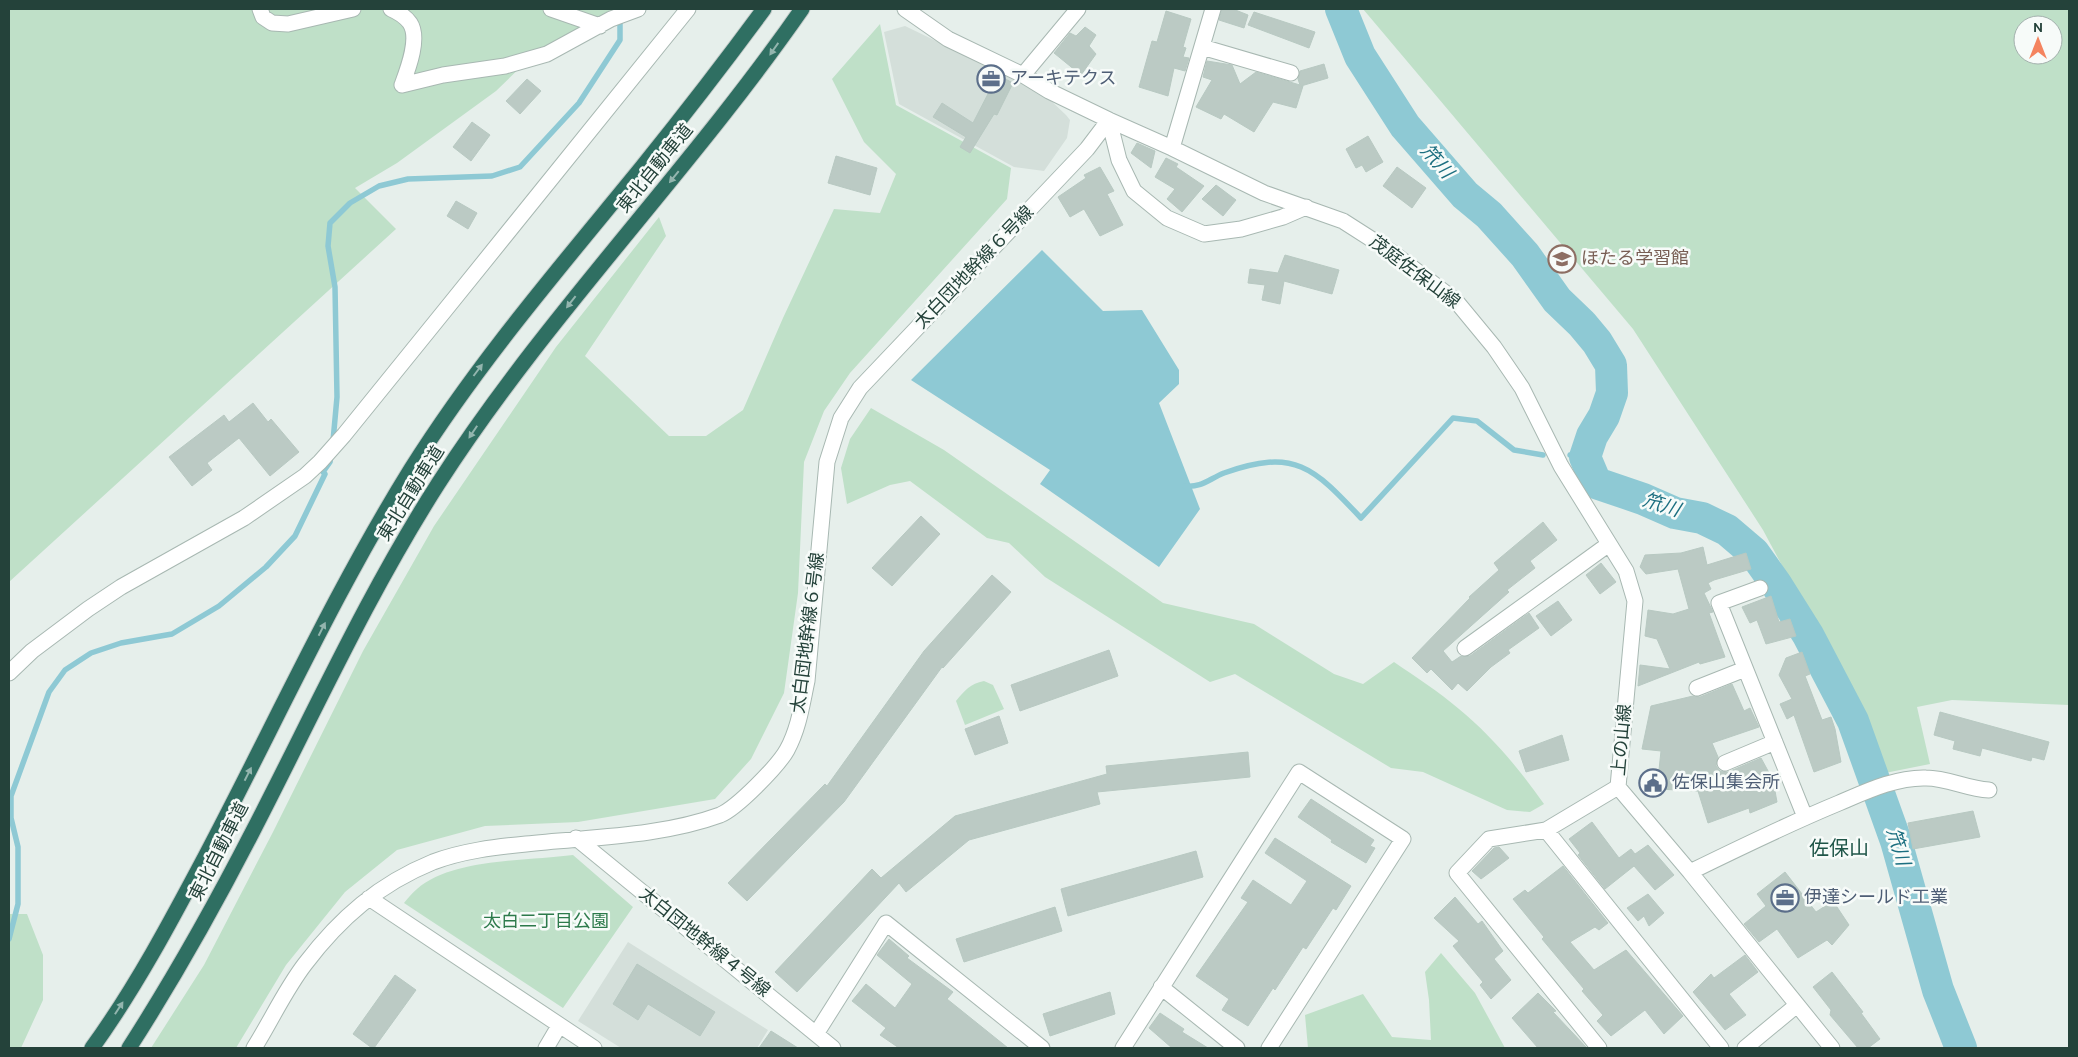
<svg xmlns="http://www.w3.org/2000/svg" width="2078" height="1057" font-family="Overpass,'Noto Sans JP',sans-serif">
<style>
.built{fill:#d4dfda}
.green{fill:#bfe0c8;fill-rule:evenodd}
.water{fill:#8ec9d4}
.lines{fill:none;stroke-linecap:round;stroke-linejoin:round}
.stream{stroke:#8ec9d4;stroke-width:5.5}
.river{stroke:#8ec9d4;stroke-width:32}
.building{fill:#bbcac4;stroke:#b8c9c2}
.minor-casing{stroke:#a8b8b2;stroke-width:17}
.highway-casing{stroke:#c2cac8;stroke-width:17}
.minor{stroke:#fff;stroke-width:15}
.highway{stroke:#2f6f62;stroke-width:15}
.oneway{fill:#93b5ae}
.labels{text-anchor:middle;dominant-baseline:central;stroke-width:5;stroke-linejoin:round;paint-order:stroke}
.service-label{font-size:18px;fill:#4e5e75;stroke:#f7fbf9;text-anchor:start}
.street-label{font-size:18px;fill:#24423a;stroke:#f7fbf9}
.education-label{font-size:18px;fill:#785e54;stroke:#f7fbf9;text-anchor:start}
.park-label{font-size:18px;fill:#2d7a4b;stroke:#f7fbf9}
.water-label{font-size:19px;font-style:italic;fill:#1c6f80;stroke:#f7fbf9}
.quarter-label{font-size:20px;fill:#1f5548;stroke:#f7fbf9}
</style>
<rect width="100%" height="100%" fill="#e6efeb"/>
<path class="built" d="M905 26 1017 80 1047 97 1066 115 1070 120 1067 138 1044 171 1014 167 899 104 884 32Z
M628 942 768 1030 757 1048H621L578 1021Z"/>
<path class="green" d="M9 9H612L529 59 496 91 397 163 355 188 396 229 9 582Z
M1363 9H2069V705L1952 700 1917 707 1930 764 1885 773 1844 681 1763 530 1633 329ZM2023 25H2053V55H2023Z
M880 24 896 105 1011 168 1007 199 850 373 824 411 804 462 798 593 784 693 751 759 715 799 578 822 485 826 397 850 345 892 286 965 236 1048H151L204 965 273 832 363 651 434 526 556 347 659 217 666 236 585 356 669 436H706L743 410 783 318 834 209 880 213 896 174 864 142 832 79Z
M871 408 944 450 1163 603 1254 624 1334 674 1363 684 1394 662C1416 677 1439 692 1459 709 1492 736 1520 770 1544 804L1530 812 1507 810 1423 772 1391 768 1235 674 1210 682 1045 577 1009 543 987 538 910 481 890 485 847 504 841 468 850 439Z
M984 681 993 685 1004 709 965 725 956 701C965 690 970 684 984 681Z
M573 855 633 907 563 1008 404 903C408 898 412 893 417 889 452 858 528 861 573 855Z
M9 914H27L43 955V1000L21 1048H9Z
M1441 953 1475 993 1505 1048H1308L1305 1015 1363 994 1392 1037 1431 1040 1429 1000 1425 972Z"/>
<path class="water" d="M1042 250 1103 311 1142 310 1179 370V384L1159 403 1200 509 1159 567 1040 484 1050 470 911 380Z"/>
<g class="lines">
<path class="stream" d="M333 441 337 397 335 287 328 246 330 223 350 203 379 186 408 179 492 176 520 167 579 103 620 40V20L616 19
M1570 455 1585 457
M1185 486C1201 488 1209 479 1224 473 1295 448 1313 467 1361 518L1453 418 1477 421 1514 450 1543 455
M9 939 18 904V847L11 818V796L49 692 65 670 91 653 121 643 172 634 219 606 266 567 295 536 325 474 323 472 330 462 331 455"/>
<path class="river" d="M1341 9 1360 56 1405 126 1465 195 1489 215 1525 255 1557 300 1582 324 1597 342 1611 365 1612 393 1604 416 1592 436 1585 457 1596 483 1643 499 1675 513 1702 518 1727 530 1754 553 1776 584 1808 635 1853 721 1896 841 1938 990 1961 1048"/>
</g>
<path class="building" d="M1222 9H1233L1248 15 1244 28 1219 20Z
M1166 11 1191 19 1183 47 1186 48 1183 57 1189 58 1185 71 1174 68 1168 96 1139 87 1152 41 1157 42Z
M1254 12 1315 32 1309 48 1248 25Z
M1085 27 1096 35 1089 46 1096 54 1081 75 1054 53 1070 33 1076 36Z
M1207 61 1232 65 1240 84 1256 72 1300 85 1298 79 1300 71 1324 64 1328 78 1301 86H1303L1296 108 1273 102 1254 132 1224 114 1221 119 1196 107 1212 80 1203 77Z
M988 70 1013 83 997 115 994 114 970 153 960 147 966 137 933 117 942 103 973 123 991 88 982 83Z
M527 79 541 91 520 114 506 101Z
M472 122 490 135 471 161 453 147Z
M1368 136 1383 162 1366 172 1362 165 1356 168 1346 149Z
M1137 143 1155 151 1151 168 1131 153Z
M836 156 877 168 870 195 828 183Z
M1166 158 1178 164 1176 167 1204 186 1182 212 1167 199 1175 189 1155 177Z
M1100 167 1114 191 1107 194 1123 225 1100 236 1084 209 1070 217 1058 197 1086 178 1084 175Z
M1397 167 1426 188 1412 208 1383 186Z
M1216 185 1236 200 1223 216 1202 199Z
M456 201 477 213 468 229 447 216Z
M1285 255 1339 270 1332 294 1284 281 1280 304 1262 300 1265 285 1248 283 1250 269 1278 273Z
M253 403 268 422 271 419 299 452 270 476 239 438 207 463 212 470 192 486 169 457 224 415 229 422Z
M921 516 940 534 892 586 872 568Z
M1543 522 1557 540 1530 561 1535 568 1507 590 1509 592 1443 651 1452 662 1461 656H1470L1529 613 1539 628 1508 650 1510 653 1491 667 1467 691 1458 683 1452 690 1431 669 1427 673 1412 658 1470 598 1469 597 1499 570 1494 563Z
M1703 547 1707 565 1746 553 1751 569 1714 580 1708 583 1711 589 1704 593 1713 612 1709 613 1725 657 1700 664 1699 662 1638 686 1640 665 1670 669 1657 639 1645 636 1648 610 1673 614 1689 609 1678 569 1646 574 1640 567 1645 555 1681 553Z
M1601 563 1616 582 1600 594 1586 575Z
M992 575 1011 592 943 668 942 667 844 802 747 901 728 883 825 784 827 786 924 651Z
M1771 596 1779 622 1790 619 1796 636 1766 644 1757 620 1750 623 1742 607Z
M1558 601 1572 620 1551 636 1536 616Z
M1109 650 1118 676 1020 711 1011 685Z
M1802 652 1810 674 1805 676 1822 720 1831 717 1835 729 1841 762 1814 772 1794 715 1787 719 1780 704 1792 699 1779 675 1786 658Z
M1732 684 1744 711 1750 708 1759 727 1712 743 1718 757 1716 766 1720 771 1728 772 1761 758 1773 780 1777 802 1750 813 1749 808 1708 823 1698 791 1657 789 1661 751 1642 749 1651 706 1693 696 1700 697Z
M1940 712 2049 742 2044 760 2032 757 2031 761 1982 748 1980 756 1953 749 1955 741 1934 735Z
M999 716 1008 743 975 755 965 729Z
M1562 735 1569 760 1526 772 1519 751Z
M1248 752 1250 777 1097 792 1100 804 969 840 906 892 899 883 797 992 775 972 872 869 881 878 955 816 1107 774 1106 766Z
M1311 799 1374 840 1370 846 1375 848 1366 863 1331 842 1332 840 1298 817Z
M1973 811 1980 837 1913 849 1908 823Z
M1592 822 1619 858 1631 849 1635 854 1648 845 1674 875 1655 890 1634 866 1605 889 1578 855 1580 853 1569 839Z
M1275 838 1351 886 1336 910 1333 908 1306 949 1303 947 1275 990 1273 988 1248 1026 1222 1010 1229 999 1196 976 1248 902 1241 898 1253 880 1291 905 1307 881 1265 853Z
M1499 847 1509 858 1481 879 1472 871 1494 848Z
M1196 851 1203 877 1068 916 1061 889Z
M1563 866 1608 923 1599 930 1595 927 1570 942 1594 970 1626 950 1683 1016 1664 1034 1645 1010 1611 1036 1597 1021 1603 1015 1582 991 1584 989 1542 939 1544 937 1513 899 1525 890 1528 893Z
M1785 872 1816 912 1833 901 1849 925 1832 945 1827 940 1798 958 1777 929 1759 942 1744 924 1766 906 1757 894Z
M1648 894 1664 913 1649 926 1644 916 1638 921 1627 908Z
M1455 897 1478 924 1482 921 1503 951 1494 959 1511 980 1491 999 1480 985 1483 982 1453 946 1459 941 1434 918Z
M1055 907 1062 931 964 962 956 939Z
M889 939 909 956 907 958 953 992 947 999 1008 1048H899L880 1035 886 1028 852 1001 866 984 895 1008 912 984 877 955Z
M1745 955 1758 972 1729 994 1746 1015 1725 1030 1693 992 1711 974 1714 978Z
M637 964 715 1012 700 1036 648 1004 638 1020 613 1004Z
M1832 972 1863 1012 1861 1013 1880 1039 1868 1048H1858L1830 1015 1831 1010 1813 987Z
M395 975 416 990 374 1048H372L353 1034Z
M1110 992 1115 1014 1050 1036 1043 1014Z
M1538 993 1556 1011 1553 1012 1587 1048H1538L1512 1018Z
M1160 1013 1184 1029 1182 1032 1208 1048H1172L1149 1028Z
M771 1031 798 1048H759Z"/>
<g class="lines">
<g class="minor-casing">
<path id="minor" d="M260 9 263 17 272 23 288 24 353 9
M391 9C398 12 405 16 410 23 420 38 408 69 402 85
M551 9 600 26
M905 9 948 39 1023 75 1049 91 1109 120 1119 160 1134 191 1167 218 1204 234 1241 229 1283 217 1306 207
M1202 47 1291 73
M1023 75 1078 9
M402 85 443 75 505 66 547 54 611 19 638 9
M1172 148 1213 9
M1760 588 1719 603 1805 817
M1465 648 1609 544
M9 673 32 651 88 609 121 587 244 518 305 476 320 462 344 435 446 309 688 9
M1697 688 1745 669
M1725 763 1775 742
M1546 830 1721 1048
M576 838 833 1048
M1690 872C1739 848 1788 824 1839 803 1865 792 1896 777 1926 778 1948 778 1967 789 1989 790
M369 898 594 1048
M1161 987 1237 1048
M816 1034 886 923 1042 1048
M254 1048C271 1021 285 990 305 964 340 918 379 884 433 862 462 851 495 847 526 844 589 837 660 837 720 815 737 808 778 766 787 750 799 728 802 704 807 681L827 462 841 418 860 388 1087 149 1109 120 1172 148 1264 193 1343 221 1393 253 1456 301 1494 347 1522 388 1561 466 1626 571 1635 601 1618 787 1690 872 1832 1048
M546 1048 559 1026
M1123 1048 1299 772 1403 839 1269 1048
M1599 1048 1457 873 1489 839 1546 830 1618 787
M1745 1048 1797 1005"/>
</g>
<g class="highway-casing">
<path id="highway" d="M92 1048C136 987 171 921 206 855 274 726 334 593 411 469 479 361 562 265 642 167 684 115 725 62 764 9
M129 1048C174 978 215 905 253 831 313 715 367 595 438 484 546 316 688 173 802 9"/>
</g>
<use href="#minor" class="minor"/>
<use href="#highway" class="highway"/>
</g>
<defs><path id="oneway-solid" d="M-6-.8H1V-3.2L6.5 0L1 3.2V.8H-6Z" transform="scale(1.25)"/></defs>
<g class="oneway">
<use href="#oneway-solid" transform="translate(774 49) rotate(125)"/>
<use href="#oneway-solid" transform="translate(674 177) rotate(129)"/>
<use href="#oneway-solid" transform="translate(571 302) rotate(128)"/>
<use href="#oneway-solid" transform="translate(478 370) rotate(-53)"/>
<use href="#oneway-solid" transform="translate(473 432) rotate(124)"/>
<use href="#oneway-solid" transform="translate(322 629) rotate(-63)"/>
<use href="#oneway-solid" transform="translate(248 774) rotate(-63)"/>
<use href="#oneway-solid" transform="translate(119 1008) rotate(-57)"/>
</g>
<defs>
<g id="office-ring" transform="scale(1.4375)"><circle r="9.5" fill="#f7fbf9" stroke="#5c6f8a" stroke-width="1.5"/><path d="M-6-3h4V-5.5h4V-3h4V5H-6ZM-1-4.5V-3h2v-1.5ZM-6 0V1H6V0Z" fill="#5c6f8a"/></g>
<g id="school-ring" transform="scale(1.4375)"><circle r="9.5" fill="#f7fbf9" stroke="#8d6e63" stroke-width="1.5"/><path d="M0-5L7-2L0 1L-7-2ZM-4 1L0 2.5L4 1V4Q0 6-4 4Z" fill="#8d6e63"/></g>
<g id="civic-ring" transform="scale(1.4375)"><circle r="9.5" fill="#f7fbf9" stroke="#5c6f8a" stroke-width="1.5"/><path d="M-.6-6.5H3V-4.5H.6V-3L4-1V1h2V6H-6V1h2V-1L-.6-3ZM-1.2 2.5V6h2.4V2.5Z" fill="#5c6f8a"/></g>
</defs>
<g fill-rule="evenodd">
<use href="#office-ring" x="991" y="79"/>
<use href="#school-ring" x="1562" y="259"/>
<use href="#civic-ring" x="1653" y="783"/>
<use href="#office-ring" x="1785" y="898"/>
</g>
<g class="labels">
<g class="service-label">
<text x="1010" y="79">アーキテクス</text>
<text x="1672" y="783">佐保山集会所</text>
<text x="1804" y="898">伊達シールド工業</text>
</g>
<g class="street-label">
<text transform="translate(656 169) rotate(-51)">東北自動車道</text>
<text transform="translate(975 268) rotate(-46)">太白団地幹線６号線</text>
<text transform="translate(1414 273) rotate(37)">茂庭佐保山線</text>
<text transform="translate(412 494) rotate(-58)">東北自動車道</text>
<text transform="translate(809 633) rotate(-83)">太白団地幹線６号線</text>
<text transform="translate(1623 740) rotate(-85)">上の山線</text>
<text transform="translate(220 852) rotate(-63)">東北自動車道</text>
<text transform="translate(704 943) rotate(39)">太白団地幹線４号線</text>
</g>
<g class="education-label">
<text x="1581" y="259">ほたる学習館</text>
</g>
<g class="park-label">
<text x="546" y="922">太白二丁目公園</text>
</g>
<g class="water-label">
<text transform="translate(1436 162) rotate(49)">笊川</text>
<text transform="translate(1661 506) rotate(18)">笊川</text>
<text transform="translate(1897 847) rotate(73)">笊川</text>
</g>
<g class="quarter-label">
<text x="1839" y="850">佐保山</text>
</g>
</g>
<rect width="2078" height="1057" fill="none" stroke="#24423a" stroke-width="20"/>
<g transform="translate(2038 40)"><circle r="24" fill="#f7fbf9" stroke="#a3b1ad"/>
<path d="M0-4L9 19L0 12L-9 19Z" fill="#f4845f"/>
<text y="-8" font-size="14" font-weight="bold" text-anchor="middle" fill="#24423a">N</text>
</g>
</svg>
